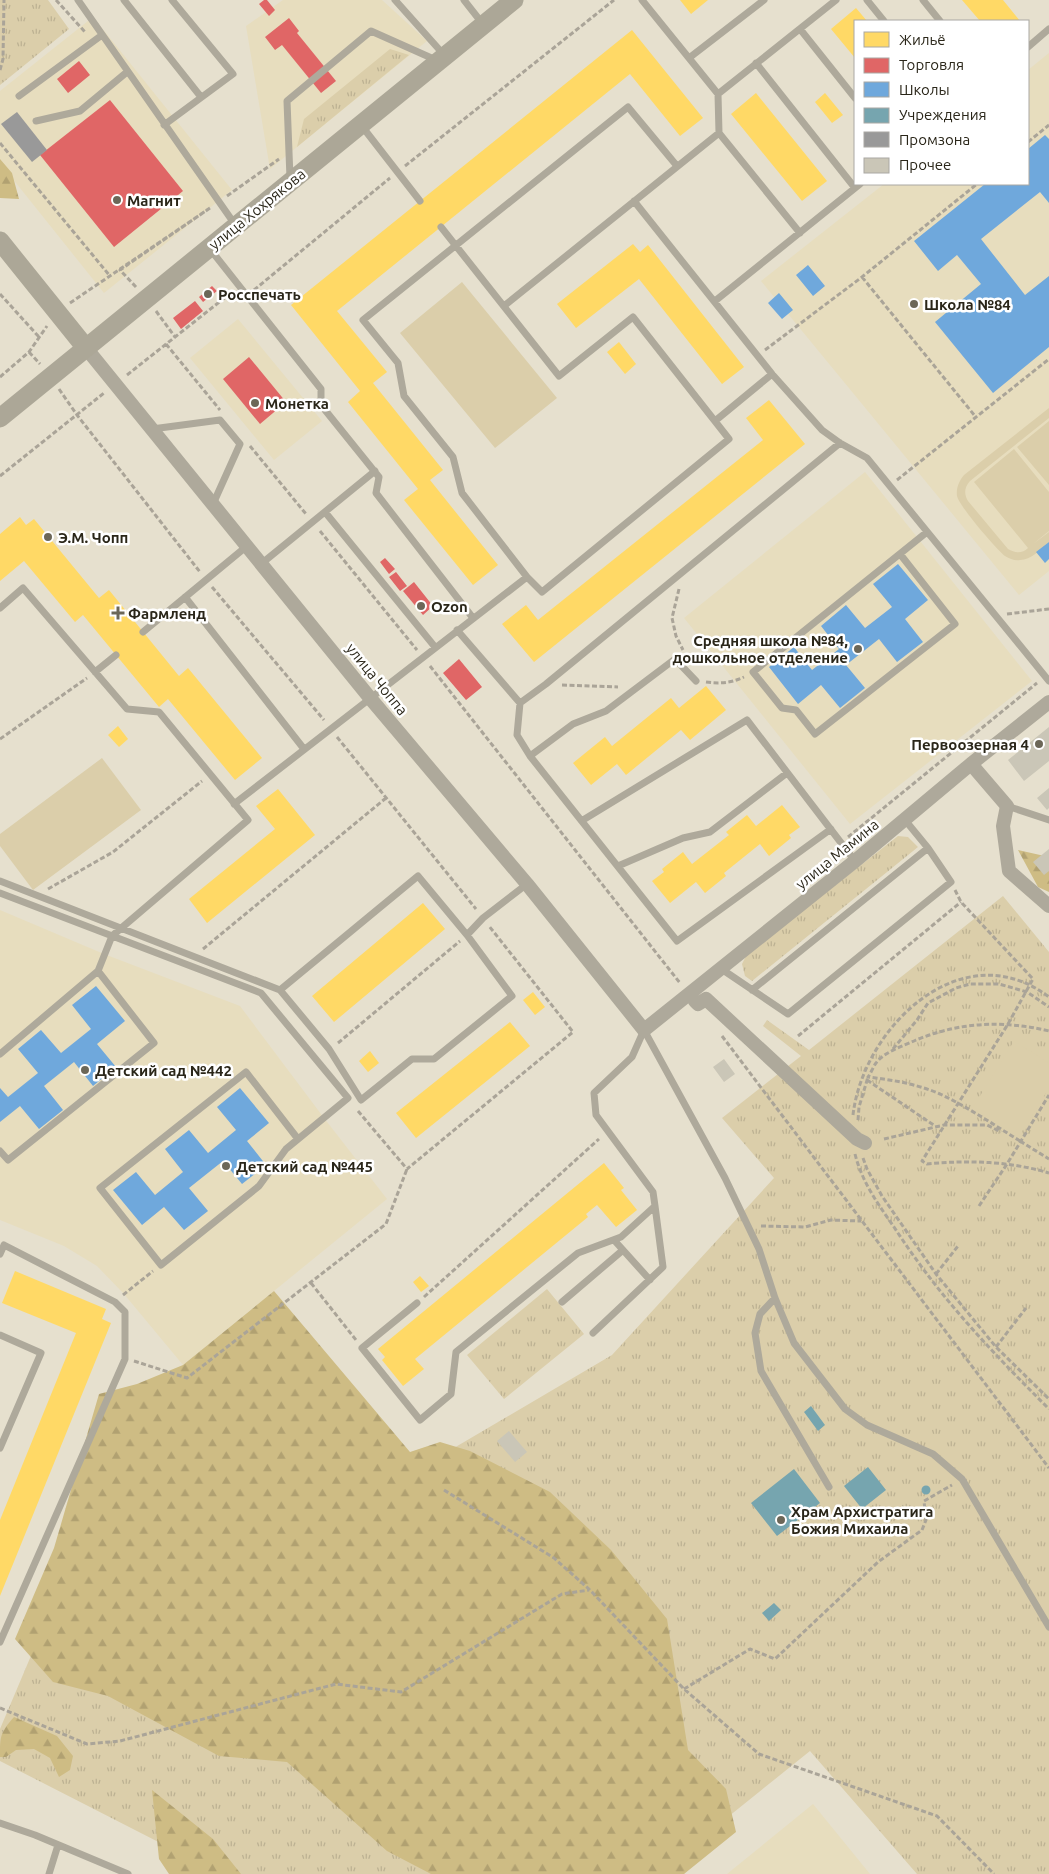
<svg xmlns="http://www.w3.org/2000/svg" width="1049" height="1874" font-family="Ubuntu,sans-serif">
<style>
.built{fill:#e7ddbe}
.grass{fill:url(#grass-tufts)}
.forest{fill:url(#forest-firs)}
.pitch{fill:#dbceaa}
.homes{fill:#ffd966}
.shops{fill:#e06666}
.schools{fill:#6fa8dc}
.public{fill:#76a5af}
.industry{fill:#999}
.building{fill:#cac6b7}
.lines{fill:none;stroke-linecap:round;stroke-linejoin:round}
.path{stroke:#aaa498;stroke-width:3;stroke-dasharray:5 2.5;stroke-linecap:butt}
.lane{stroke:#aea99b;stroke-width:7}
.street{stroke:#aea99b;stroke-width:14}
.secondary{stroke:#aca797;stroke-width:19}
.poi-dot{fill:#6c6758;stroke:#fff;stroke-width:2}
.labels{text-anchor:middle;dominant-baseline:central;stroke-width:5;stroke-linejoin:round;paint-order:stroke}
.poi-label{font-size:15px;font-weight:bold;fill:#2a2619;stroke:#fff;text-anchor:start}
.street-label{font-size:15px;fill:#2a2619;stroke:#fff}
</style>
<defs>
<pattern id="grass-tufts" width="24" height="20" patternUnits="userSpaceOnUse" patternTransform="scale(1.25)"><rect width="24" height="20" fill="#dbceaa"/><path d="M3 7l-1-3M5 7V3M7 7l1-3M15 17l-1-3M17 17v-4M19 17l1-3" fill="none" stroke="#bcb192"/></pattern>
<pattern id="forest-firs" width="22" height="20" patternUnits="userSpaceOnUse" patternTransform="scale(1.25)"><rect width="22" height="20" fill="#cebc84"/><path d="M5 1l3.5 6h-7zM16 11l3.5 6h-7z" fill="#b1a171"/></pattern>
</defs>
<rect width="100%" height="100%" fill="#e6e0ce"/>
<path class="built" d="M283 0H382L427 41 270 169 246 26Z
M93 17 232 190 104 293 0 163V91Z
M1049 53V571L1019 595 761 281 884 184H1028V70Z
M238 319 322 421 274 460 190 358Z
M865 472 1032 681 850 824 684 618Z
M0 910 104 954 240 1006 324 1118 387 1199 183 1365 124 1294 97 1266 64 1246 0 1220Z
M813 1804 870 1874H727Z"/>
<path class="grass" d="M0 0H48L69 29 0 85Z
M390 49 409 55 297 147 304 119Z
M898 836 908 837 918 847 752 981 745 976 742 964 747 954Z
M1003 896 1049 952V1874H917L810 1751 657 1874H190L178 1852 0 1761V1729L124 1436 413 1472 612 1355 774 1178 722 1118 801 1056 763 1026 767 1020 809 1050Z
M547 1289 584 1334 504 1399 467 1355Z"/>
<path class="forest" d="M0 159 12 173 19 199 0 198Z
M1018 850 1049 857V892L1038 887Z
M274 1291 410 1452 440 1442 470 1451 550 1492 611 1550 667 1619 688 1750 726 1789 736 1832 684 1874H431L387 1851 287 1762 219 1756 108 1696 53 1682 15 1639 54 1548 99 1394 137 1384 183 1365Z
M14 1717 57 1736 73 1756 70 1770 59 1777 50 1758 34 1749 16 1750 6 1757H0C0 1736 0 1733 14 1717Z
M152 1790 213 1839 241 1874H169L159 1859Z"/>
<path class="pitch" d="M462 282 557 398 495 448 400 333Z
M1049 408V418L970 481C964 488 964 494 968 501L1008 549C1015 553 1022 554 1028 548L974 482 1014 449 1049 492V531L1033 544 1049 532V542C1041 549 1031 560 1020 560 1015 561 1010 559 1005 556 997 550 959 506 957 496 956 488 959 481 964 475Z
M1049 421V485L1017 447Z
M102 758 141 810 33 890 0 846V834Z
M1014 1041 1049 1063V1088L1018 1138 972 1109Z"/>
<path class="homes" d="M680 0H708L691 14Z
M962 0H1003L1020 21H980Z
M856 8 867 21H855V58L831 29Z
M632 30 703 118 680 136 630 74 337 311 387 372 373 383 443 470 430 480 498 565 473 585 404 500 418 489 348 402 360 391 291 305Z
M756 93 827 181 802 201 731 114Z
M825 93 843 115 832 123 815 102Z
M633 244 640 252 648 245 744 367 722 384 639 279 576 328 557 304Z
M619 342 636 364 625 374 607 352Z
M769 400 805 444 534 662 502 624 526 605 538 620 763 440 746 418Z
M20 517 26 525 34 519 99 598 109 590 179 676 188 668 262 758 235 780 168 699 159 707 83 615 75 622 24 561 0 581V534Z
M706 686 726 710 690 740 681 730 626 775 617 764 591 785 573 763 605 737 612 746 671 698 679 708Z
M118 726 128 739 119 747 108 735Z
M278 789 315 835 207 923 189 899 275 829 256 806Z
M782 805 800 827 789 835 791 838 769 856 760 844 724 873 726 876 705 893 696 882 670 903 652 881 664 872 662 869 683 852 692 864 729 835 726 832 747 815 756 826Z
M423 903 445 929 334 1022 312 996Z
M533 992 545 1007 535 1015 523 1000Z
M510 1022 530 1046 416 1138 396 1113Z
M370 1051 379 1063 368 1072 359 1061Z
M604 1163 624 1188 621 1190 637 1210 616 1227 597 1205 586 1214 588 1217 415 1359 424 1369 403 1386 382 1360 385 1357 378 1349Z
M15 1271 106 1309 102 1319 111 1323 0 1596V1520L76 1333 2 1303Z
M420 1276 429 1286 421 1292 413 1282Z"/>
<path class="shops" d="M264 0H267L275 10 269 16 259 4Z
M289 18 299 31 297 33 336 81 321 93 282 45 275 50 265 37Z
M79 61 90 75 68 93 57 79Z
M110 100 183 191 114 247 40 155Z
M212 286 217 291 203 302 199 297Z
M195 301 203 311 181 329 173 318Z
M249 357 286 402 260 424 223 379Z
M385 558 395 569 389 574 380 562Z
M396 572 407 586 400 591 389 577Z
M414 582 433 606 423 615 403 591Z
M459 659 482 687 466 700 443 673Z"/>
<path class="schools" d="M1045 135 1049 139V203L1040 192 981 239 1025 295 1049 276V347L993 393 935 322 981 284 957 255 938 271 914 241 985 184H1028V149Z
M808 265 825 286 813 296 796 275Z
M779 293 793 310 782 319 768 303Z
M1049 542V559L1045 563 1036 552Z
M898 564 928 600 905 619 923 642 897 662 879 639 846 665 865 688 840 708 821 685 798 704 769 667 794 647 812 670 839 649 821 626 846 605 865 628 892 607 873 584Z
M96 986 125 1021 97 1044 116 1067 93 1086 74 1062 44 1086 63 1110 39 1129 20 1106 0 1122V1088L8 1097 38 1073 18 1049 41 1030 61 1053 91 1029 72 1005Z
M240 1088 269 1123 247 1141 266 1165 242 1184 223 1161 189 1188 208 1211 184 1230 164 1207 142 1225 113 1190 136 1172 155 1195 183 1172 165 1149 189 1130 208 1153 236 1130 217 1107Z"/>
<path class="public" d="M811 1406 825 1425 818 1431 804 1412Z
M868 1467 886 1490 862 1509 844 1486Z
M794 1469 820 1503 777 1536 751 1503Z
M921.5 1490a4.5 4.5 0 1 1 9 0a4.5 4.5 0 1 1-9 0Z
M774 1603 781 1610 769 1621 762 1613Z"/>
<path class="industry" d="M17 112 47 150 32 162 1 124Z"/>
<path class="building" d="M1049 727V761L1024 781 1008 760Z
M1049 788V808L1047 810 1037 798Z
M1049 849V871L1044 875 1033 862Z
M724 1059 735 1074 724 1082 713 1067Z
M509 1431 527 1452 515 1462 497 1441Z"/>
<g class="lines">
<path class="path" d="M56 0 85 32
M0 70 3 59 4 0
M1028 142 1049 125
M0 143 110 276
M405 166 614 0
M227 196 279 159
M862 277 975 416
M136 287 120 270 210 208
M254 290 390 178
M0 294 39 337
M70 303 210 208
M156 311 175 337
M166 344 220 410
M765 350 862 277 977 184
M29 352 40 364
M127 375 232 292
M0 377 29 352 47 326
M59 389 77 415 200 572
M250 446 306 514
M0 476 104 393
M897 480 1049 359
M320 531 417 650
M212 587 324 720
M679 589 672 618 676 636 683 650
M1007 614 1049 609
M430 666 680 983
M706 682C720 684 731 683 744 677
M562 685 618 687
M337 737 476 909
M0 739 87 678
M848 837 1037 683
M48 889 113 852 202 781
M955 890 961 902 1033 979 1008 1024 922 1161 927 1164C968 1160 1009 1161 1049 1173
M203 949 386 798
M722 1036 1049 1468
M798 1036 961 902
M338 1043 460 941
M893 1049 917 1020 928 1003 956 988 970 984H999L1027 992 1049 1007
M867 1080 935 1126
M358 1111 407 1169 573 1032 489 926
M853 1115C863 1028 962 931 1049 997
M858 1120 859 1107 868 1077
M884 1139 944 1125H987L1001 1132
M1020 1141C994 1125 968 1107 940 1094 917 1084 893 1080 868 1077 871 1073 873 1067 876 1063 884 1052 903 1046 916 1040 960 1022 1003 1020 1049 1031
M1020 1141 1049 1159
M855 1154C862 1182 878 1204 894 1227 940 1298 990 1350 1049 1409
M863 1158 867 1169 882 1196 936 1274 996 1347 1049 1399
M979 1206 1007 1164 1049 1095
M761 1226 805 1227 831 1220 861 1221
M936 1274 958 1246
M311 1283 356 1340
M123 1295 153 1271
M424 1297 599 1139
M996 1347 1026 1308
M134 1361 187 1378 386 1224 407 1169
M444 1490 554 1558 590 1590 684 1689 759 1754 937 1816 994 1874
M684 1689 750 1649 775 1659 878 1562 922 1530 926 1520 924 1501 952 1485
M0 1708 87 1744 120 1741 336 1684 401 1692 562 1594 589 1590"/>
<path class="lane" d="M78 0 236 226
M124 0 201 97
M395 0 445 56
M464 0 482 23
M642 0 718 94 719 133 800 233
M867 0 884 21
M923 0 940 21
M800 29 855 98
M1028 47 1049 29
M689 58 764 0
M756 63 855 188
M718 94 836 0
M19 96 102 35
M36 121 80 111 127 72
M164 125 233 74 172 0
M361 125 420 201
M290 178 287 101 371 31 436 60
M634 201 772 374 822 430 840 443 867 458 1049 681
M210 249 321 389V405L379 477 376 493 473 618
M715 301 860 184
M504 306 719 133
M715 421 772 374
M152 429 220 420 240 444 213 504
M325 512 435 647
M900 554 955 624 815 734 796 710 782 708 753 672 927 532
M261 564 375 471
M527 577 462 493 453 457 404 396 398 363 363 320 628 107 677 166
M185 597 304 749
M0 608 23 588 127 709 159 712 248 820 112 936 98 971 0 1054
M457 630 520 703 517 735 530 756 677 941 831 829
M143 632 247 546
M95 672 116 655
M520 703 546 684 840 443
M530 756 573 724 606 711 675 659 696 681
M234 804 527 577 542 592 729 439 633 317 559 376 441 227
M1007 806 1049 820
M583 820 747 720 855 861
M618 866 683 838 710 832 787 773
M0 881 280 990 329 1049 361 1100 412 1059H434L512 996 467 935 483 918 527 884
M0 893 261 993 348 1098 286 1149 259 1186 161 1265 100 1188 246 1072 298 1139
M720 968 788 1014 951 882 928 848 905 820
M280 990 418 876 467 935
M752 990 928 848
M644 1030 725 1178 759 1249 775 1298 794 1343 845 1409 867 1425 933 1454 962 1479 1049 1627
M0 1151 8 1160 154 1043 98 971
M614 1240 650 1280
M0 1254 4 1245 115 1302 125 1312V1359L0 1642
M775 1298 760 1314 755 1333 761 1371 829 1487
M562 1302 623 1250
M417 1303 362 1348 420 1420 451 1394 456 1352 578 1253 621 1237 655 1206 653 1192 596 1115 594 1093 632 1057 644 1030
M593 1333 663 1267 655 1206
M0 1335 41 1353 0 1448
M0 1823 35 1835 128 1874
M49 1874 58 1845"/>
<path class="street" d="M86 348 370 698 527 884 644 1030 855 861 971 764 1049 702
M971 764 1007 806 1003 826 1009 871 1049 906
M695 1001 698 1004 706 999 857 1139 865 1143"/>
<path class="secondary" d="M0 241 86 348
M0 418 514 0"/>
</g>
<g class="poi-dot">
<circle cx="117" cy="200" r="5"/>
<circle cx="208" cy="294" r="5"/>
<circle cx="914" cy="304" r="5"/>
<circle cx="255" cy="403" r="5"/>
<circle cx="48" cy="537" r="5"/>
<circle cx="421" cy="606" r="5"/>
<path d="M115.5 605.5h5v5h5v5h-5v5h-5v-5h-5v-5h5z"/>
<circle cx="858" cy="649" r="5"/>
<circle cx="1039" cy="744" r="5"/>
<circle cx="85" cy="1070" r="5"/>
<circle cx="226" cy="1166" r="5"/>
<circle cx="781" cy="1520" r="5"/>
</g>
<g class="labels">
<g class="poi-label">
<text x="127" y="200">Магнит</text>
<text x="218" y="294">Росспечать</text>
<text x="924" y="304">Школа №84</text>
<text x="265" y="403">Монетка</text>
<text x="58" y="537">Э.М. Чопп</text>
<text x="431" y="606">Ozon</text>
<text x="128" y="613">Фармленд</text>
<text x="848" y="640" text-anchor="end">Средняя школа №84,<tspan x="848" dy="17">дошкольное отделение</tspan></text>
<text x="1029" y="744" text-anchor="end">Первоозерная 4</text>
<text x="95" y="1070">Детский сад №442</text>
<text x="236" y="1166">Детский сад №445</text>
<text x="791" y="1511">Храм Архистратига<tspan x="791" dy="17">Божия Михаила</tspan></text>
</g>
<g class="street-label">
<text transform="translate(257 209) rotate(-39)">улица Хохрякова</text>
<text transform="translate(377 679) rotate(51)">улица Чоппа</text>
<text transform="translate(837 854) rotate(-39)">улица Мамина</text>
</g>
</g>
<rect x="854" y="20" width="175" height="165" fill="#ffffff" stroke="#aaa8a3"/>
<rect x="864" y="32" width="25" height="15" fill="#ffd966" stroke="#aaa8a3"/>
<text x="899" y="45" font-size="15" fill="#2a2619">Жильё</text>
<rect x="864" y="58" width="25" height="15" fill="#e06666" stroke="#aaa8a3"/>
<text x="899" y="70" font-size="15" fill="#2a2619">Торговля</text>
<rect x="864" y="82" width="25" height="15" fill="#6fa8dc" stroke="#aaa8a3"/>
<text x="899" y="95" font-size="15" fill="#2a2619">Школы</text>
<rect x="864" y="108" width="25" height="15" fill="#76a5af" stroke="#aaa8a3"/>
<text x="899" y="120" font-size="15" fill="#2a2619">Учреждения</text>
<rect x="864" y="132" width="25" height="15" fill="#999999" stroke="#aaa8a3"/>
<text x="899" y="145" font-size="15" fill="#2a2619">Промзона</text>
<rect x="864" y="158" width="25" height="15" fill="#cac6b7" stroke="#aaa8a3"/>
<text x="899" y="170" font-size="15" fill="#2a2619">Прочее</text>
</svg>
